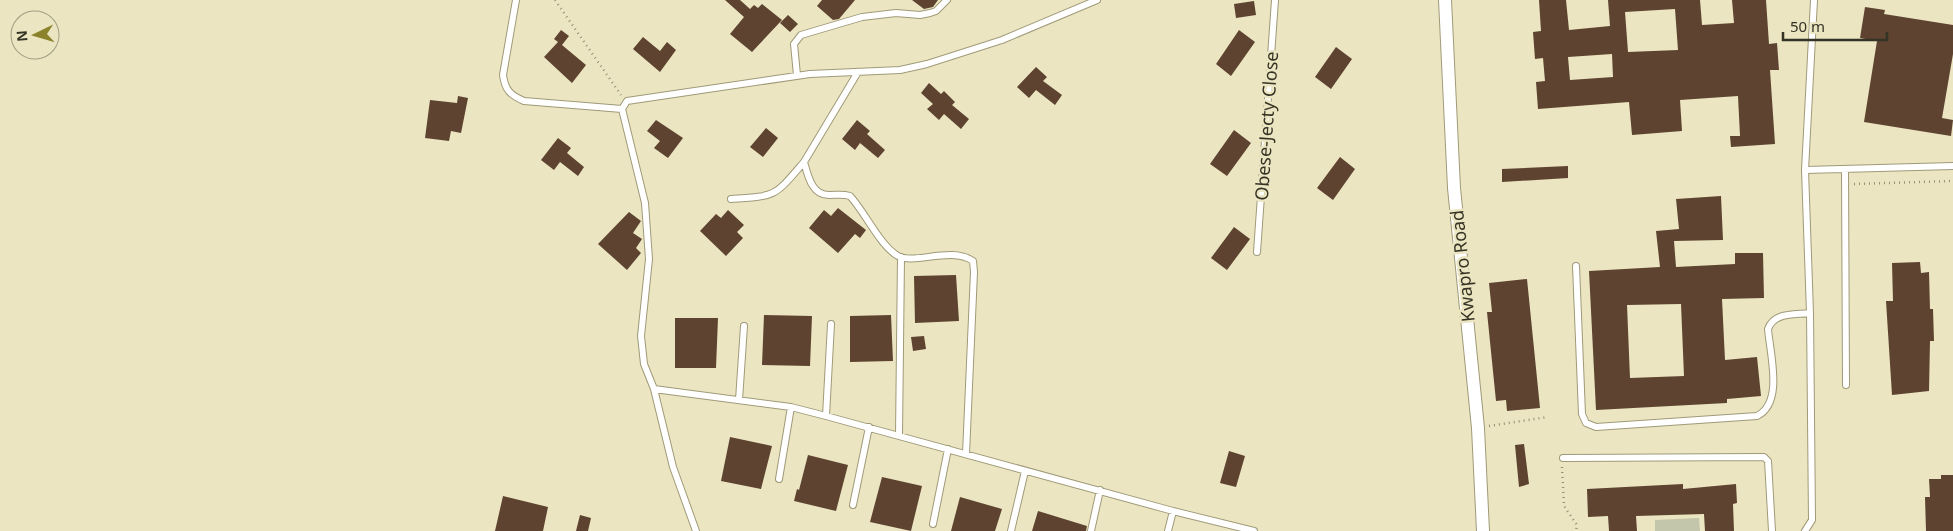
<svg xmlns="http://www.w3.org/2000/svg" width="1953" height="531" font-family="'Noto Sans',sans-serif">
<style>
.green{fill:#c4c6ab}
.building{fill:#5d4330;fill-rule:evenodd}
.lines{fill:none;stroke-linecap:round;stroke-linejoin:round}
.lane-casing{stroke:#a09a79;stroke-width:8}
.street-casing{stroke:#a09a79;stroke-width:14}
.path{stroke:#959177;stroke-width:2.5;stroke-dasharray:1 4;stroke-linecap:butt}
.lane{stroke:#fff;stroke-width:6}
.street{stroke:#fff;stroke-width:12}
.labels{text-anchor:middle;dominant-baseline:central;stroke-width:5;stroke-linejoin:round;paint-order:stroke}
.street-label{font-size:18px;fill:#353325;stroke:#ebe5c1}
</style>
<rect width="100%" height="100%" fill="#ebe5c1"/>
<path class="green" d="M1699 518 1700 531H1655V520Z"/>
<path class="building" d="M725 0H740L750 9 754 5 758 8 762 4 782 20 752 52 730 34 744 17Z
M822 0H855L839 19 833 20 817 6Z
M912 0H938L933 7 924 9Z
M1539 0H1566L1569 30 1610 26 1608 0H1700L1702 25 1734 23 1732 0H1766L1769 44 1777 43 1779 70H1770L1775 144 1731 147 1730 136H1740L1738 96 1680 100 1682 131 1632 135 1629 102 1538 109 1536 82 1545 81 1543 58 1535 59 1533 32 1541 31ZM1675 9 1678 50 1628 52 1625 12ZM1612 54 1613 77 1570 80 1568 57Z
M1254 1 1256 15 1236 18 1234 4Z
M1865 7 1885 10 1884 14 1953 25V54L1942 118 1953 120 1951 136 1864 122 1877 41 1860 38Z
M788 15 798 24 790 32 780 23Z
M561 30 569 36 562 45 586 65 572 83 544 57 558 42 554 39Z
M1239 30 1255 42 1231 76 1216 64Z
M643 37 660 51 667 42 676 50 660 72 633 49Z
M1336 47 1352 59 1331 89 1315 77Z
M1036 67 1047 77 1043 81 1062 95 1055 105 1036 90 1029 98 1017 87Z
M929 83 941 94 944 91 955 102 952 105 969 119 961 129 944 114 939 120 927 109 933 104 921 93Z
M458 96 468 98 461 133 451 131 449 141 425 138 430 100 457 103Z
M656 120 683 138 668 158 654 148 660 141 647 131Z
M857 120 870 131 867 134 885 150 878 158 860 143 855 150 842 139Z
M766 128 778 138 763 157 750 147Z
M1234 130 1251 143 1227 176 1210 164Z
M558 138 571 148 567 153 584 167 578 176 560 162 554 170 541 160Z
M1340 157 1355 169 1333 200 1317 188Z
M1568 166V178L1502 182V169Z
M1721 196 1723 240 1674 241 1676 267 1735 264V253H1763L1764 298 1722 299 1725 360 1757 357 1761 396 1727 399V403L1596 410 1589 271 1660 267 1656 231 1679 229 1676 199ZM1681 304 1684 376 1630 378 1627 305Z
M838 208 866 230 860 238 855 234 838 253 809 228 824 210 831 216Z
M728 210 744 225 737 232 743 238 726 256 700 231 716 214 721 218Z
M629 212 641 221 633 233 642 239 636 248 641 253 627 270 598 244Z
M1234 227 1250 239 1227 270 1211 258Z
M1920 262 1921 273 1929 272 1930 309H1933L1934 341H1930L1929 391 1892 395 1886 301H1893L1892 263Z
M956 275 959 321 915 323 914 276Z
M1527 279 1540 408 1507 411 1506 400 1496 401 1487 312H1492L1489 283Z
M764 315 812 316 810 366 762 365Z
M891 315 893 361 850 362V316Z
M675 318H718L716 368H675Z
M924 336 926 349 913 351 911 337Z
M730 437 772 446 761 489 721 481Z
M1524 444 1529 484 1519 487 1515 445Z
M1229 451 1245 456 1236 487 1220 483Z
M808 455 848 465 836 511 794 501 797 489 799 490Z
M1941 475H1953V531H1926L1925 497H1930L1929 479H1941Z
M882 477 922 486 911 531 870 522Z
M1683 484V489L1736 484 1737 503 1733 504 1734 531H1705L1704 514 1636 516 1637 531H1609L1608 516 1588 517 1587 489Z
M503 496 548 507 543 531H495Z
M960 497 1002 509 995 531H951Z
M1038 511 1087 526 1086 531H1032Z
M580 515 591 518 588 531H576Z"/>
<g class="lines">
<g class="lane-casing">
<path id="lane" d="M516 0 503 75C505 90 510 95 524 101L622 109
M1097 0 1002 40 927 64 900 70 810 74 627 101 622 109 645 203 649 259 641 336 644 364 654 389 791 407 826 416 1173 511 1254 531
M858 72 804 162C808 176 812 196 830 195 838 195 843 194 850 196 865 212 880 246 898 256 915 265 951 246 973 261L974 272 966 454
M797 75 794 44 801 35 862 17 896 13 920 15 930 13 936 11 947 0
M1845 169 1846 385
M1805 170 1953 166
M731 199C777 196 774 197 804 162
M1257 252 1275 0
M1576 266 1582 414 1586 423 1596 427 1757 416C1784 403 1770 354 1768 329 1774 312 1794 315 1810 313
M654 389 673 467 696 531
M739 400 744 326
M826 416 831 324
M899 435 901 257
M1563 458 1764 457 1768 461 1772 531
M779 479 791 407
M853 505 869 427
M933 524 948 449
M1011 531 1025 471
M1091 531 1100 490
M1168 531 1173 511
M1805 531 1812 520 1810 313 1805 170 1814 0"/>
</g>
<g class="street-casing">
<path id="street" d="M1445 0 1454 188 1478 428 1483 531"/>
</g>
<path class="path" d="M555 0 621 95
M1854 184 1953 181
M1489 426 1548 417
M1562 467 1564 506 1577 525 1576 531"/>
<use href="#lane" class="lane"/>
<use href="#street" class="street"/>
</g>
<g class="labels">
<g class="street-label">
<text transform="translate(1266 126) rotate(-86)">Obese-Jecty Close</text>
<text transform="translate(1462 266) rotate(-96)">Kwapro Road</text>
</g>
</g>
<g transform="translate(35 35) rotate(265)"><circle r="24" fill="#ebe5c1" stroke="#a29e83"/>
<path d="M0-4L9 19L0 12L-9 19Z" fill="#8a832b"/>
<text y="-8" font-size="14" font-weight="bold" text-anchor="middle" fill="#353325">N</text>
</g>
<path d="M1783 32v8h104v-8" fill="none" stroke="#353325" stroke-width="2.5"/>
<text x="1790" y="32" font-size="15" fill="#353325" stroke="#ebe5c1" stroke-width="4" paint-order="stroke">50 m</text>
</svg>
